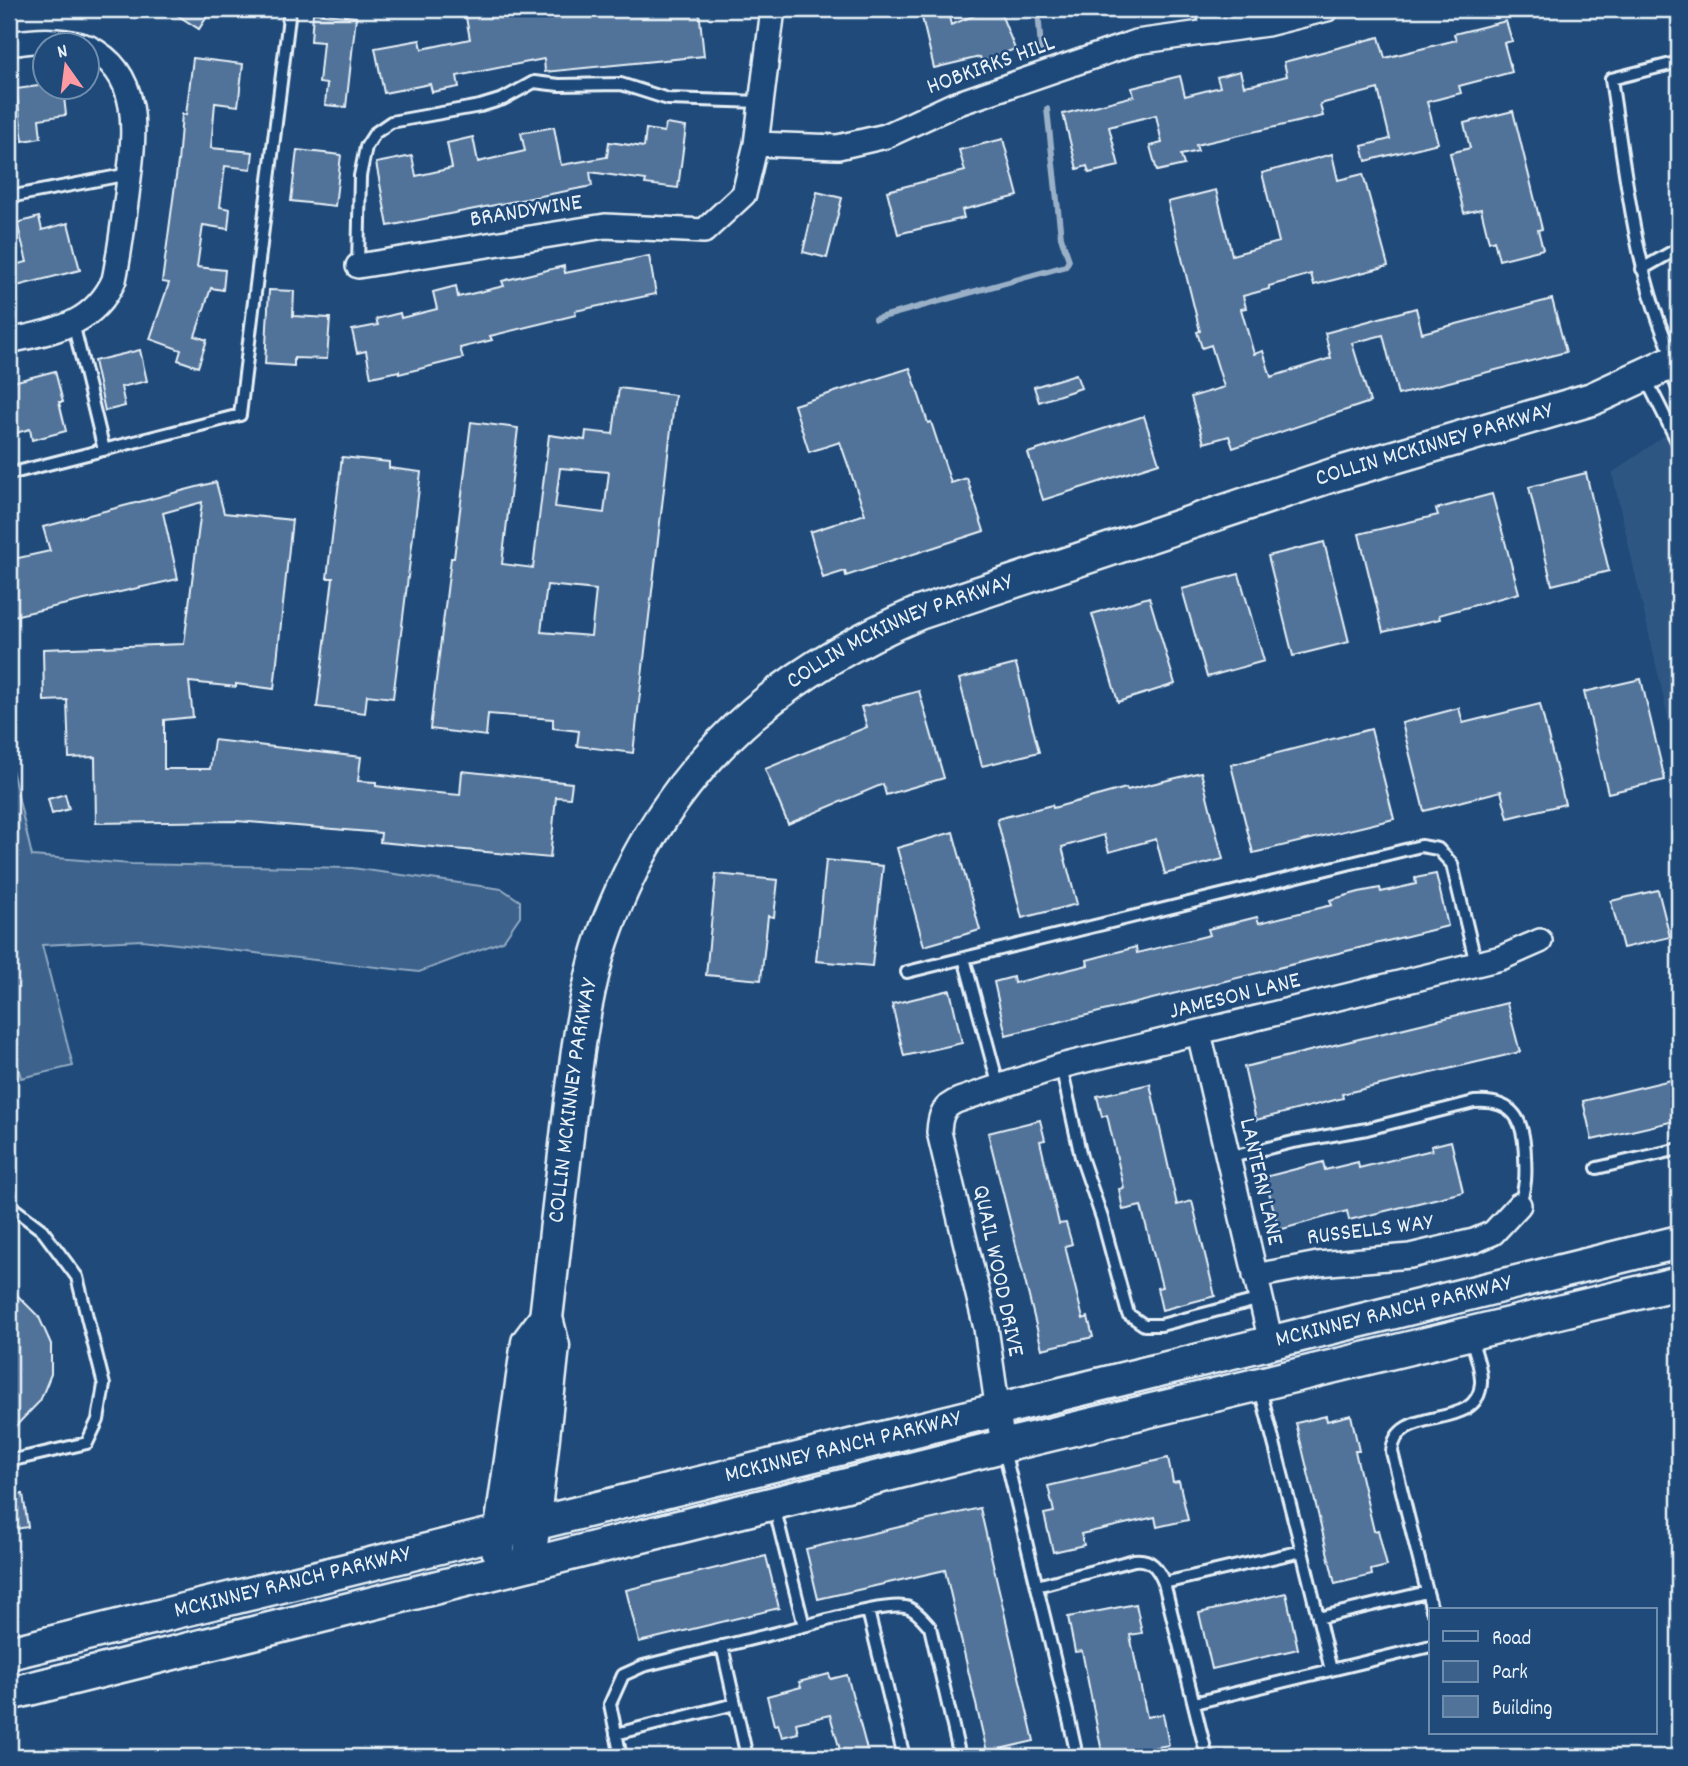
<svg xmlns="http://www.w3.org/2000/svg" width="1688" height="1766" font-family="Dekko,sans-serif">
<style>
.built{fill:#2e5683}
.green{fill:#3c628c;stroke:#92aac2;stroke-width:2}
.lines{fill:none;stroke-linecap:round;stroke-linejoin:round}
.stream{stroke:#9ab0c7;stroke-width:6}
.building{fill:#517399;stroke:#e8f1f8;stroke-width:2;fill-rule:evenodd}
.lane-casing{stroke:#e8f1f8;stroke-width:16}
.street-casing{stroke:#e8f1f8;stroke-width:28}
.secondary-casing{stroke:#e8f1f8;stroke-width:37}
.lane{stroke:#1f4a7a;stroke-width:10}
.street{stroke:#1f4a7a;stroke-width:23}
.secondary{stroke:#1f4a7a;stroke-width:32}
.labels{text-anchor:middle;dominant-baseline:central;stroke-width:5;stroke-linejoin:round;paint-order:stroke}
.street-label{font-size:24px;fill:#e8f1f8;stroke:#1f4a7a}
</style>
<rect width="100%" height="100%" fill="#1f4a7a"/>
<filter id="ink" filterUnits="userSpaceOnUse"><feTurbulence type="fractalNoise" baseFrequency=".0143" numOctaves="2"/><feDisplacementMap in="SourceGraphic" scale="14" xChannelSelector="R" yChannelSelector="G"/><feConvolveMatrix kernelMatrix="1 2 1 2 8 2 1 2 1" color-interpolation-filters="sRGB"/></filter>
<g filter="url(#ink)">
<path class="built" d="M1679 425V765L1612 473Z"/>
<path class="green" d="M9 757 32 856 131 864 352 868 502 889 520 901V916L503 941 419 972 142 940 42 945 73 1066 21 1078 9 1031Z"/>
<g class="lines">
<path class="stream" d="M1038 9 1041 50
M875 319 1066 266 1069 260 1061 237 1047 109"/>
</g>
<path class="building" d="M168 9H212L199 29Z
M479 9H699L704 56 545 72 544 59 457 76 459 87 432 92 430 84 384 93 375 48 420 40 422 49 470 39 465 12Z
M920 9H947L951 25 990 9H999L1015 49 982 62 980 57 934 68Z
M313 13 356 17 346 107 325 105 327 84 319 83 323 42 311 41Z
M1506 21 1512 41 1504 43 1512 72 1459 86 1461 93 1427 102 1438 143 1366 161 1362 146 1390 139 1378 89 1320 104 1323 116 1196 145 1198 151 1181 155 1184 165 1157 171 1150 146 1162 143 1156 115 1127 122 1109 127 1119 166 1089 173 1087 166 1077 169 1063 114 1134 96 1132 88 1180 76 1185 96 1220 87 1217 77 1240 71 1244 86 1255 84 1287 76 1284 62 1379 37 1385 58 1456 40 1454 34Z
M193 58 243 64 238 106 215 103 211 148 253 152 251 169 225 166 220 207 230 209 228 229 203 225 197 267 225 270 223 290 211 288 195 336 207 340 198 367 178 360 181 350 150 339 169 283 162 282 178 162 182 114 186 115Z
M46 85V88H63L66 115 39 119 41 138 23 141 16 89Z
M1513 111 1542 229 1538 230 1543 249 1499 260 1494 240 1489 242 1481 209 1464 213 1450 153 1470 148 1464 123Z
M666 124 686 127 678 188 645 184 646 180 590 172 592 186 388 226 376 163 412 156 416 176 452 168 447 143 473 137 478 162 525 151 521 133 554 127 561 165 607 157 609 142 644 147 646 129 664 132Z
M1003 139 1018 196 962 210 964 218 898 234 887 191 965 171 959 150Z
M297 150 341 155 335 206 291 201Z
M1332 154 1338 180 1363 174 1388 266 1314 285 1311 274 1269 286V289L1243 296 1246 308 1241 309 1254 354 1263 351 1271 377 1331 358 1325 333 1416 308 1422 333 1552 299 1566 352 1398 395 1383 335 1352 343 1370 402 1233 448 1229 436 1204 443 1191 397 1224 387 1211 345 1202 348 1197 332 1200 331 1168 202 1216 190 1232 255 1279 242 1262 173Z
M817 192 842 198 827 258 803 252Z
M39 217 42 230 68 223 80 270 9 288V266L27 262 17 223Z
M649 256 656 294 575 311 576 315 490 336 492 340 460 348 463 358 399 374V371L371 377 366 351 357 353 352 330 378 325 376 319 400 313 401 318 437 309 433 292 456 286 458 297 504 286 502 281 564 266 565 273Z
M269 290 294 291 293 316 330 318 327 359 294 358V366L265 364Z
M140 350 147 381 121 387 125 406 105 411 94 361Z
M910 368 928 423 931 422 951 483 967 478 984 531 846 576 845 571 823 578 810 532 865 514 840 442 809 452 794 405Z
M55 371 63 402H59L66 431 32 440 30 429 9 435V383Z
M1076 374 1081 388 1039 402 1034 387Z
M619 388 675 395 633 753 577 746 579 731 553 728V719L488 714 486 736 430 729 451 558H454L471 422 518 428 502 564 533 568 549 435 585 440 586 431 613 434ZM560 468 609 472 604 513 555 507ZM547 585 596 590 591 636 541 632Z
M1144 416 1159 463 1043 500 1028 453Z
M342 457 389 462V468L421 472 393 698 367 695 365 713 317 707 333 578H327Z
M1586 473 1609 571 1552 585 1529 487Z
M216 482 224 513 292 520 274 689 236 684V687L189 682 193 717 164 720V769H210L214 740 361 757 358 781 376 782V786L426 792 460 795 462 771 572 783 570 798 556 797 550 858 380 842 381 833 236 821 96 823 95 757 69 758 67 700 44 701 43 649 184 644 202 502 163 513 178 579 9 617V560L50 551 43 527Z
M1492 494 1519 593 1439 615 1440 619 1383 632 1359 534 1438 515 1436 509Z
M1324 542 1349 642 1293 656 1268 556Z
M1239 574 1264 661 1207 677 1182 589Z
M1149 597 1175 684 1118 702 1092 614Z
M1016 664 1039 752 982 766 959 679Z
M1641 679 1665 780 1608 793 1584 692Z
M919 691 944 778 886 795 883 784 788 824 765 769 867 727 861 707Z
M1540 704 1565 804 1508 818 1501 791 1424 811 1402 723 1459 708 1463 723Z
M1371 729 1394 819 1253 853 1231 765Z
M1201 772 1223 859 1165 874 1156 839 1109 852 1104 835 1062 847 1077 904 1022 918 997 819 1052 805 1053 808 1126 788 1127 790Z
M65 794 69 809 52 814 48 799Z
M953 832 980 930 924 946 897 848Z
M826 860 883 866 872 966 816 961Z
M716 874 778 880 774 917 768 916 761 980 706 975Z
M1436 874 1448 926 1006 1035 994 982 1013 977 1014 983 1088 965 1087 960 1136 947 1137 953 1210 935 1208 929 1237 922 1257 917 1259 923 1332 905 1330 900 1359 892 1380 888 1381 892 1416 884 1415 878Z
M1658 890 1670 937 1623 948 1611 901Z
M950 990 962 1043 904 1056 892 1004Z
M1507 1003 1520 1052 1342 1094 1343 1098 1256 1120 1244 1067Z
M1679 1078V1120L1592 1140 1583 1101Z
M1150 1084 1177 1205 1192 1201 1215 1296 1162 1310 1157 1288 1162 1287 1141 1206 1123 1210 1119 1189 1124 1188 1107 1115 1102 1117 1097 1096Z
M1040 1120 1045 1140 1040 1141 1059 1224 1066 1223 1072 1244 1065 1246 1083 1319 1088 1317 1093 1337 1042 1349 988 1133Z
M1451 1141 1463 1192 1349 1220 1347 1211 1279 1230 1265 1177 1323 1162 1325 1170 1358 1162 1359 1168 1432 1150 1431 1146Z
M9 1287 39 1317 51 1344V1374L40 1401 9 1433Z
M1351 1415 1359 1451H1355L1374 1531 1378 1530 1387 1566 1371 1570 1372 1575 1335 1584 1296 1423 1326 1416 1327 1421Z
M1168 1458 1173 1482 1179 1481 1188 1520 1157 1527 1155 1517 1081 1534 1084 1545 1053 1552 1044 1514 1054 1512 1048 1486Z
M23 1494 28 1527 9 1530V1496Z
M980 1508 1034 1741 987 1752 945 1570 818 1599 806 1549Z
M766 1556 779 1608 639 1642 626 1590Z
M1286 1593 1298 1649 1212 1669 1199 1613Z
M1136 1604 1142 1633 1130 1635 1147 1717 1163 1714 1169 1745 1103 1757 1082 1651 1075 1652 1068 1617Z
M829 1674 831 1679 847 1675 869 1757H842L830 1715 796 1723 798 1733 782 1737 778 1724 774 1725 767 1696 801 1687 799 1682Z"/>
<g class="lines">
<g class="lane-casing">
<path id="lane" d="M9 197 129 174
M358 266 360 176 366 147 375 133 391 122 480 106 503 99 534 82 559 85 621 84 668 99 761 102
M1642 269 1679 248
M73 323 104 450
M1674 359C1634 272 1626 174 1611 79L1679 62
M1669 368 1679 391
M1646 379 1679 445
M9 474 240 415 290 9
M964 958 999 1087
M907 972 1421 846 1438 849 1452 864 1476 964
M1061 1066 1081 1157 1102 1218 1128 1314 1144 1325H1161L1261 1299
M1227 1158 1293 1142 1367 1129 1474 1102C1515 1099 1524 1121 1525 1156 1526 1174 1526 1188 1519 1205
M1597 1168 1679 1149
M9 1205 42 1230 77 1277 104 1385 98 1420 87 1443 9 1461
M1004 1450 1070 1724 1075 1747 1074 1757
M1164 1583 1302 1551 1259 1385
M1037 1586 1134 1560C1151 1558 1158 1568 1164 1583L1207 1757
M1427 1592 1432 1610
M868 1611 904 1757
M1318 1618 1427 1592 1392 1452C1395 1402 1478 1434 1481 1383 1482 1368 1474 1350 1470 1335
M804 1626C825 1621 891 1601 909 1608 918 1612 924 1620 930 1627L960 1757
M722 1646 747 1757
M1331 1670 1431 1646
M1194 1703 1331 1670 1302 1551
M616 1734 735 1704
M621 1757 610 1704 623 1675 643 1666 804 1626 774 1506"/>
</g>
<g class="street-casing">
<path id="street" d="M1209 9 1213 32
M9 44C35 40 58 38 84 46
M756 144 838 147 886 136 953 105 1136 42 1267 24 1327 9
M358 266 605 226 704 231 744 194 756 144 773 9
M9 341C53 331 93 326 114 280 120 252 123 224 127 195 133 142 147 76 88 47
M1199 1033 1271 1342
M1255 1276 1318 1264 1410 1256 1474 1241 1493 1233 1519 1205
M1003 1446 986 1328 939 1132C940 1115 943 1106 959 1100L1061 1066 1501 958 1540 941"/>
</g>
<g class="secondary-casing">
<g id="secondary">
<path d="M498 1550 528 1342 546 1318"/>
<path id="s1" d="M529 1564 553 1346 546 1318C553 1255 561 1191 568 1128 575 1072 581 1016 596 961 605 927 619 895 635 863 698 742 795 666 919 613L1333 475 1592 399 1679 359"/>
<path id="s2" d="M9 1653 1679 1242"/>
<path d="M9 1694 1003 1446 1679 1283"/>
</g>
</g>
<use href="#lane" class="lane"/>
<use href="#street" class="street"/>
<use href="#secondary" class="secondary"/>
</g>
</g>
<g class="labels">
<g class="street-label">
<text transform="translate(991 66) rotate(-20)">HOBKIRKS HILL</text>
<text transform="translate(526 212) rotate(-9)">BRANDYWINE</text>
<text stroke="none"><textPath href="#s1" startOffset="1643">COLLIN MCKINNEY PARKWAY</textPath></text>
<text stroke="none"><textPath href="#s1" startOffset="1076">COLLIN MCKINNEY PARKWAY</textPath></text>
<text transform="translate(1235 997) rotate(-14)">JAMESON LANE</text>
<text stroke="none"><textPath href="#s1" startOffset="467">COLLIN MCKINNEY PARKWAY</textPath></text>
<text transform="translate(1260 1182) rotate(77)">LANTERN LANE</text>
<text transform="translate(1370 1231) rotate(-7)">RUSSELLS WAY</text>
<text transform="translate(997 1271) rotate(78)">QUAIL WOOD DRIVE</text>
<text stroke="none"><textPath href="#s2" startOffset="1426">MCKINNEY RANCH PARKWAY</textPath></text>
<text stroke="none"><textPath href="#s2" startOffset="859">MCKINNEY RANCH PARKWAY</textPath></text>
<text stroke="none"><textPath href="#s2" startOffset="292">MCKINNEY RANCH PARKWAY</textPath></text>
</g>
</g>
<rect width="1688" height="1766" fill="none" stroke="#1f4a7a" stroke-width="35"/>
<rect x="18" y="18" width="1653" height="1731" fill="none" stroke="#e8f1f8" stroke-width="2.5" filter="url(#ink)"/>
<rect x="1429" y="1608" width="228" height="126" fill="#1f4a7a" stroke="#6f8dac" stroke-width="2"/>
<rect x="1443" y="1631" width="35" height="10" fill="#1f4a7a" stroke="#6f8dac" stroke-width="2"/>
<text x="1492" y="1644" font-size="21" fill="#e8f1f8">Road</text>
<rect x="1443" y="1661" width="35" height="21" fill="#3c628c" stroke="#6f8dac" stroke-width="2"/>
<text x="1492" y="1678" font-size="21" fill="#e8f1f8">Park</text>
<rect x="1443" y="1696" width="35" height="21" fill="#517399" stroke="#6f8dac" stroke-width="2"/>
<text x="1492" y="1714" font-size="21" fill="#e8f1f8">Building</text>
<g transform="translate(66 66) rotate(346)"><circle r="33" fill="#1f4a7a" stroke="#6f8dac" stroke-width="2"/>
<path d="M0-5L12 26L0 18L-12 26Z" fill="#ff9aa2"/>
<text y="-10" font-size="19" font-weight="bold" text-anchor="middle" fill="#e8f1f8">N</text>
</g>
</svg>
